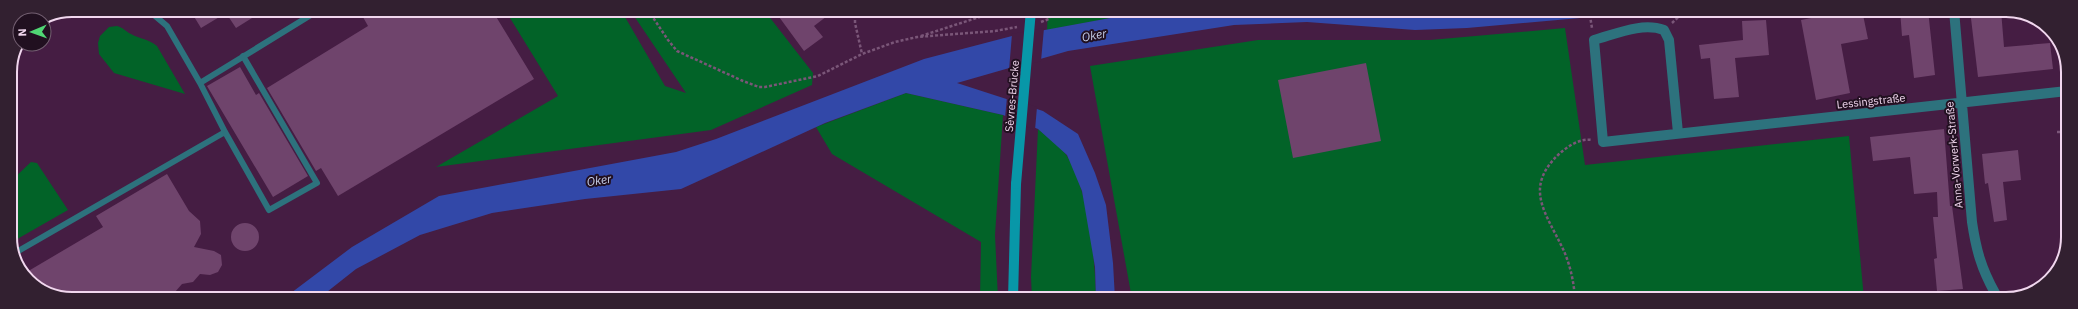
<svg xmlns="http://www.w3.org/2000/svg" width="2078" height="309" font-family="'IBM Plex Sans',sans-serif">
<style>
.green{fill:#026328}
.water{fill:#3248a8}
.pier{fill:#451d43}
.building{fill:#6f446c}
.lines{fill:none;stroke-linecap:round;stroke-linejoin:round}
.path{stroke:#7a5678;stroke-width:2.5;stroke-dasharray:3 2;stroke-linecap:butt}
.service{stroke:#2d727d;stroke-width:6}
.minor{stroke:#2d727d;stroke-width:10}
.secondary{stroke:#0897a8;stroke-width:10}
.secondary-bridge{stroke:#0897a8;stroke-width:10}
.labels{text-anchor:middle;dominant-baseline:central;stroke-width:4;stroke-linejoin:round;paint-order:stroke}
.street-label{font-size:11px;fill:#f1d7ee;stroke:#211020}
.water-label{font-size:12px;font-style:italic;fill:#c7d0ea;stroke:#211020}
.rim{fill:none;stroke:#f1d7ee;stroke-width:2}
</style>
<rect width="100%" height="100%" fill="#451d43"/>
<path class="green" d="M505 10H621L665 86 686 93 630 10H764L813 73 812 85 711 130 436 167 558 96Z
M1048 10H1154L1047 30Z
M117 26C124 28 125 31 131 34 140 39 149 39 157 46L185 94 114 73 99 54 98 43 100 36 109 27Z
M1565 28 1585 165 1849 136 1864 299H1132L1090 66 1258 40H1430Z
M906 93 1003 115 995 235 998 299H980L981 242 832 154 816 127Z
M1038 129C1047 137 1061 146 1067 156 1089 192 1095 257 1096 299H1032L1031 277Z
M31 162 37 163 68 210 12 242 11 181Z"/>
<path class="water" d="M1154 10H1620L1580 18 1467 28 1415 30 1307 22 1234 25 1068 51 957 83 1043 111 1078 134 1095 173 1106 205 1113 263 1115 299H1096L1095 267 1082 191 1067 155 1038 129 1003 115 906 93 825 123 681 189 585 199 492 213 420 235 356 269 318 299H283L352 247 439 196 676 152 716 139 924 59 1012 36Z"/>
<path class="pier" d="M1044 28 1041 61 1009 70 1012 34Z
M1007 97 1037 107 1035 130 1005 118Z"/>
<path class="building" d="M190 10H265L236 28 226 13 201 28Z
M359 10H492L534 79 338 196 321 168 316 171 267 88 368 26Z
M774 10H835L814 26 823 37 804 51Z
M1852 10H1862L1868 39 1841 44 1850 93 1816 100 1801 20Z
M1900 10H1928L1935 75 1914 78 1909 35 1902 36Z
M1970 10H2001L2004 47 2050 43 2053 69 1978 77Z
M1766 20 1769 55 1735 58 1739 97 1714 99 1710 58 1701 59 1699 45 1743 40 1742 21Z
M1366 63 1381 141 1293 158 1278 80Z
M240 67 256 95 259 93 308 176 273 197 207 86Z
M1944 129 1950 206H1952L1963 289 1937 291 1934 259 1937 258 1933 217H1938L1937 192 1914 194 1910 157 1873 161 1870 137Z
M2018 150 2021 180 2003 182 2007 220 1994 222 1988 183 1985 184 1982 154Z
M167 174 189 211 200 221 201 234 194 247 214 251 221 255 222 265 218 272 210 275 200 274 193 282 182 284 175 292 161 293V299L64 298 31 284 25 273 103 227 96 216Z
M231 237a14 14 0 1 1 28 0a14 14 0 1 1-28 0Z"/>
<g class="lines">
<path class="path" d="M648 10 668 40 677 51 743 81 759 87H765L818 76 862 54 895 42 917 37 995 31 1017 27
M855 10V23L862 54
M1589 10 1592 28
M1041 22 1049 19 1054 10
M1672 23 1686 10
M921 36 1001 10
M2057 132H2067
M1575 299C1574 282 1570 264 1563 249 1546 213 1523 188 1559 154 1568 146 1580 138 1592 140"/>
<path class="service" d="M148 10 167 26 200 83 319 10
M200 83 225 132 269 210 317 183 243 56
M13 254 225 132"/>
<path class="minor" d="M1954 10 1972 222C1976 249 1981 268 1995 293
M1678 133 1669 40 1664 30C1642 22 1616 34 1594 40L1603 142 2067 91"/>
<path class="secondary" d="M1013 299 1016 184"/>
<path class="secondary-bridge" d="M1016 184 1031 10"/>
</g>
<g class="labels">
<g class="street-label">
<text transform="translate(1012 96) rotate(-85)">Sèvres-Brücke</text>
<text transform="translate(1871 101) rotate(-6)">Lessingstraße</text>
<text transform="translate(1954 155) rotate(-95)">Anna-Vorwerk-Straße</text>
</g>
<g class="water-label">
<text transform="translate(1094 35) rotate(-11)">Oker</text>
<text transform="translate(599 180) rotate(-9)">Oker</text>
</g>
</g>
<path d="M0 0H2078V309H0ZM72 17H2006A55 55 0 0 1 2061 72V237A55 55 0 0 1 2006 292H72A55 55 0 0 1 17 237V72A55 55 0 0 1 72 17Z" fill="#322030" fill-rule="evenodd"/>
<path class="rim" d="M72 17H2006A55 55 0 0 1 2061 72V237A55 55 0 0 1 2006 292H72A55 55 0 0 1 17 237V72A55 55 0 0 1 72 17Z"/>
<g transform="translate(32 32) rotate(268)"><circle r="19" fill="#211020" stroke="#746072"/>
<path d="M0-3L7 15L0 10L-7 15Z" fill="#50d674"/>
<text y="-6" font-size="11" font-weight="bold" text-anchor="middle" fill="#f1d7ee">N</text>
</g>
</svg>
